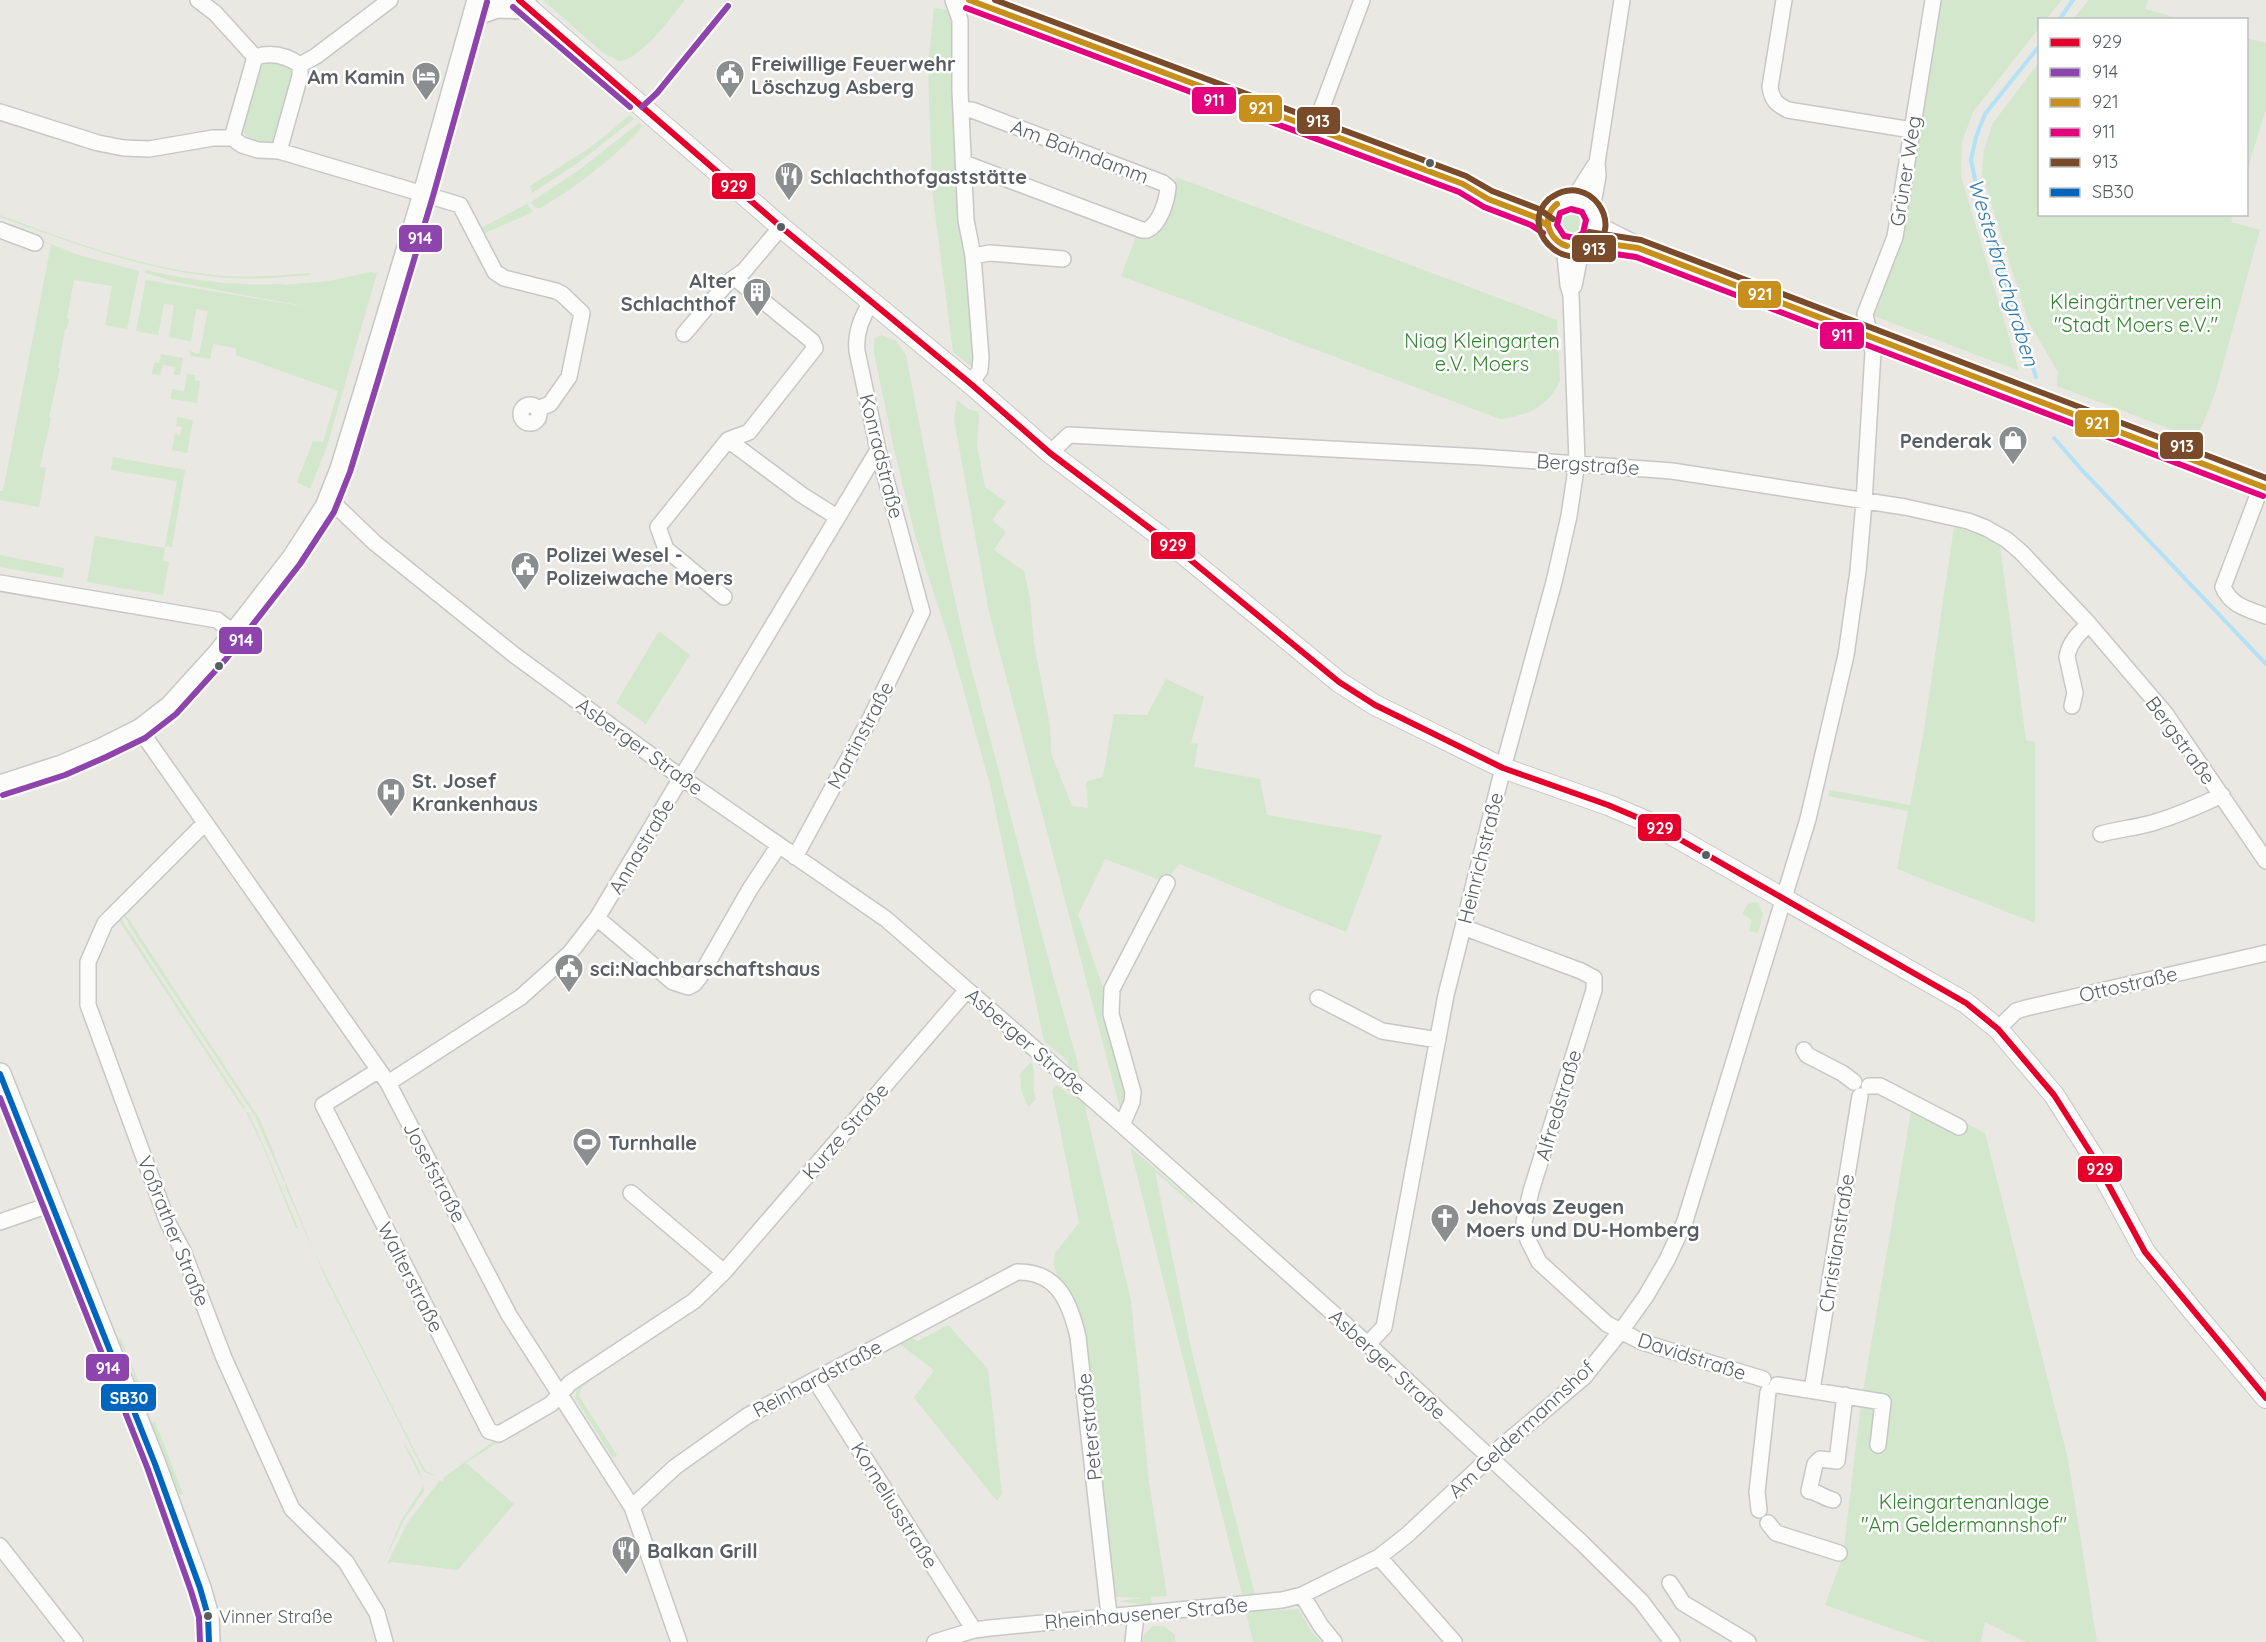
<svg xmlns="http://www.w3.org/2000/svg" width="2266" height="1642" font-family="Quicksand,sans-serif">
<style>
.green{fill:#d2e7cc}
.lines{fill:none;stroke-linecap:round;stroke-linejoin:round}
.stream{stroke:#b4e1f6;stroke-width:4}
.minor-casing{stroke:#c7c7c7;stroke-width:18}
.tertiary-casing{stroke:#c7c7c7;stroke-width:22}
.secondary-casing{stroke:#c7c7c7;stroke-width:24}
.minor{stroke:#fcfcfb;stroke-width:15}
.tertiary{stroke:#fcfcfb;stroke-width:20}
.secondary{stroke:#fcfcfb;stroke-width:21}
.bus-1-casing{stroke:#fff;stroke-width:10}
.bus-2-casing{stroke:#fff;stroke-width:10}
.bus-3-casing{stroke:#fff;stroke-width:10}
.bus-4-casing{stroke:#fff;stroke-width:10}
.bus-5-casing{stroke:#fff;stroke-width:10}
.bus-6-casing{stroke:#fff;stroke-width:10}
.bus-1{stroke:#e4002b;stroke-width:6}
.bus-2{stroke:#8e44ad;stroke-width:6}
.bus-3{stroke:#c7901d;stroke-width:6}
.bus-4{stroke:#e5007d;stroke-width:6}
.bus-5{stroke:#7a4b2a;stroke-width:6}
.bus-6{stroke:#0065bd;stroke-width:6}
.bus-dot{fill:#585e62;stroke:#fff;stroke-width:2}
.labels{text-anchor:middle;dominant-baseline:central;stroke-width:5;stroke-linejoin:round;paint-order:stroke}
.bus-label{font-size:18px;fill:#585e62;stroke:#fff;text-anchor:start}
.poi-label{font-size:20px;font-weight:bold;fill:#585e62;stroke:#fff;text-anchor:start}
.street-label{font-size:20px;fill:#585e62;stroke:#fff}
.park-label{font-size:20px;fill:#32842e;stroke:#fff}
.water-label{font-size:21px;font-style:italic;fill:#337aad;stroke:#fff}
.line-badge{stroke:#fff;stroke-width:2}
.badge-label{font-size:16px;text-anchor:middle;font-weight:bold;fill:#fff}
</style>
<rect width="100%" height="100%" fill="#eae8e2"/>
<path class="green" d="M543 0H685C670 18 642 59 619 61L602 52Z
M1939 0H2062L2046 19 2040 20 2039 28 1973 112 1962 142 1961 176 2019 371 1874 316 1901 243Z
M2089 0H2148L2145 9 2181 19H2073Z
M934 8 956 11 960 210 975 370 953 352 932 189 928 67Z
M2246 38 2266 43V109L2247 171Z
M263 61 287 63 294 70 275 139C263 147 244 141 242 126Z
M2039 62 2040 214 2233 215 2231 222 2260 230 2215 393 2197 439 2057 386 2058 372 2028 321 1982 174 1984 150 1993 123Z
M630 115 634 119 578 163 532 193 530 186 591 147Z
M639 123 642 126 639 131C610 161 577 186 541 208H536L531 202 579 170Z
M1176 177 1557 320 1560 381C1549 406 1527 416 1500 419L1121 276 1137 234 1152 239 1159 226Z
M527 204 533 212 483 234 479 229Z
M1555 224a16 16 0 1 1 32 0a16 16 0 1 1-32 0Z
M0 215C73 242 149 271 227 276 254 278 282 275 310 273V275C284 277 257 280 231 278 152 273 74 244 0 217Z
M0 224 79 255 139 271 127 329 105 325 112 286 74 280 67 318 69 319 67 329H65L58 368H60L49 417 51 418 40 467 46 468 39 507 0 500V491H3L51 245Z
M146 270C192 281 236 286 283 284L284 285 329 281 370 272 377 273 327 446 310 489 297 482 313 441 323 442 338 391 236 355V348L213 344 210 359 191 356 189 351 199 354 208 311 196 309 191 341 169 337 174 305 164 304 158 335 136 331 146 280 325 310 180 283 145 273Z
M882 335 896 341 906 355 945 556 965 644 1053 976 1077 1060 1086 1111 1131 1301 1149 1482 1167 1596 1151 1597 1152 1605 1122 1602 1119 1601 1144 1598 1117 1597 1113 1592 1086 1351 1057 1278 1054 1264 1055 1253 1079 1223 1052 1090 1057 1085 1072 1097 1068 1061 1044 1041 990 785 953 652 915 535 894 449 874 353V339Z
M161 354 183 358 180 375H174L175 367 163 365 160 375 152 374 154 362 159 363Z
M187 374 195 375V380L200 381 197 403 171 399 172 389 184 391Z
M957 400 968 409 979 412 977 445 985 487 1006 502 992 520 1006 532 994 550 1024 571 1030 598 1034 644 1050 726 1051 753 1072 806 1088 808 1086 782 1103 777 1114 714 1147 715 1166 679 1204 697 1191 743 1198 744 1194 767 1260 779 1267 815 1382 835 1346 932 1179 864 1165 882 1105 859 1078 915 1108 1002 1130 1093 1121 1112 989 612 954 419Z
M177 417 193 420 187 453 172 450 175 434 180 435 182 427 176 426Z
M113 457 185 470 172 547 165 546 177 481 111 470Z
M1954 527 1979 535 2000 546 2026 740 2035 742V923L1897 869 1908 811 1828 796 1830 790 1910 805 1924 730Z
M95 536 165 548 163 561 169 562 163 595 87 582Z
M0 555 64 568 63 578 0 567Z
M659 631 690 655 646 724 616 703Z
M1758 902 1763 914 1758 933 1749 931 1752 920 1742 914 1748 904Z
M124 912 260 1120 285 1181 284 1182 255 1116 139 941 123 914Z
M120 917 245 1108 244 1110 118 919Z
M1031 1062C1037 1070 1031 1087 1036 1099L1028 1107 1021 1089 1020 1074Z
M1912 1106 1964 1122 1985 1133 2068 1459 2097 1642H2026L1985 1622 1981 1642H1930L1825 1605 1843 1556 1861 1403Z
M246 1112H248L256 1128 298 1228H296L263 1147Z
M1130 1147 1193 1202 1192 1204 1155 1172 1192 1353 1255 1594H1242Z
M286 1183 314 1252 420 1461 426 1471 437 1476 424 1472 325 1277 285 1186Z
M948 1325 988 1369 1002 1494 997 1501 914 1398 934 1370 901 1345 900 1341 906 1336 918 1341Z
M121 1339 151 1412 147 1413 143 1411C144 1401 128 1356 122 1347 120 1344 117 1343 115 1341Z
M590 1382 582 1388 579 1396 617 1455 613 1458 575 1398 577 1388Z
M155 1421 183 1494 180 1495 172 1476 167 1474 169 1468 155 1432 150 1428 151 1423Z
M517 1430 466 1463 514 1504 458 1570 392 1562 387 1564 408 1522 440 1480 442 1482 444 1480 443 1478 491 1443Z
M403 1443C413 1455 423 1475 424 1491L404 1520 382 1566 401 1521 423 1487 422 1480Z
M1298 1609 1313 1634 1321 1642H1253L1246 1612Z
M1153 1626H1164L1175 1635V1642H1143L1144 1635Z"/>
<g class="lines">
<path class="stream" d="M2059 20 2073 0
M2036 377 1980 203 1971 160 1976 137 1985 114 2040 45
M2054 438 2082 470 2266 664"/>
<g class="minor-casing">
<path id="minor" d="M198 0 215 13 255 57
M953 0 960 20V91L966 220 973 256 981 357 980 370 971 384
M1784 0 1770 87C1772 100 1776 104 1788 110L1912 130
M300 65 316 56 390 0
M962 110H972L1163 183 1168 187C1167 201 1160 224 1147 230H1142L964 163
M0 112 98 143 124 148 149 149 213 138H232L242 145 258 150 279 151 460 205 495 272 504 278 556 291 562 294 582 313 569 377 550 404 538 409
M1314 129 1362 0
M232 138 255 57C271 52 286 55 300 65V76L279 151
M1574 198 1595 165
M1592 209 1598 176 1597 163 1622 0
M0 230 35 243
M973 256 990 253 1063 259
M1574 286 1582 245
M684 334 727 283 744 271 781 227
M521 414a9 9 0 1 1 18 0a9 9 0 1 1-18 0Z
M728 440 749 432 815 348 812 341 735 278
M1050 453 1069 435 1482 457 1672 471 1905 507 1968 521 1986 528 2007 540 2021 552 2089 624 2165 713 2266 861
M2261 487 2223 587C2231 606 2248 609 2266 616
M329 499 375 543 513 654 682 778 886 919 1122 1125 1373 1349 1582 1543 1641 1601 1672 1642
M0 583 217 620 234 633
M724 597 666 549 658 527 728 440 802 495 837 517
M2072 706 2075 693 2067 657C2069 643 2079 633 2089 624
M140 730 388 1083 509 1315 632 1507 679 1642
M204 824 105 923 88 962V1005L168 1223 183 1251 224 1358 292 1509 346 1562 377 1613 385 1642
M2101 834C2118 829 2135 828 2152 823 2176 816 2199 806 2222 795
M795 857 871 717 922 612 878 450 857 351C855 333 862 316 872 301
M597 918 673 982 688 987 694 984 699 978 750 889 779 845
M1463 927 1581 971 1594 978V990L1531 1191 1524 1222 1528 1240 1539 1262 1607 1324 1642 1342 1763 1379
M1318 998 1382 1031 1438 1040
M1998 1029 2016 1011 2026 1008 2266 953
M1804 1050 1807 1055 1842 1073 1854 1082
M379 1070 323 1105 489 1431 499 1434 551 1404 570 1383 694 1301 724 1272 967 990
M388 1083 521 997 570 953 597 918 878 450
M1869 1086H1880L1959 1127
M1122 1125 1132 1102 1133 1092 1111 1014 1112 989 1167 883
M631 1193 724 1272
M0 1222 52 1204
M1368 1344 1384 1327 1446 995 1503 768 1554 582 1569 516 1577 462 1571 295 1568 285 1564 245
M815 1380 974 1630
M1777 1385 1883 1402 1878 1445
M1812 1390 1860 1096
M1833 1500C1823 1498 1819 1492 1809 1491L1815 1464 1820 1459 1837 1461 1845 1395
M632 1507 675 1467 747 1416 1017 1272C1058 1271 1070 1303 1078 1337L1109 1615
M1759 1510 1757 1492 1768 1392
M1768 1523 1776 1533 1839 1553
M0 1546 75 1642
M1379 1557 1454 1642
M1670 1583 1683 1603 1748 1642
M1302 1595 1321 1626 1334 1642
M935 1642 974 1630 990 1628 1282 1600 1302 1595 1379 1557 1407 1535 1501 1447 1584 1377 1621 1331 1646 1296 1667 1260 1685 1221 1808 819 1846 655 1858 571 1864 502 1873 352 1865 314 1895 237 1933 0
M1133 1642 1136 1614"/>
</g>
<g class="tertiary-casing">
<path id="tertiary" d="M519 0 781 227 971 384 1050 453 1176 548 1339 682 1375 705 1503 768 1608 805 1653 824 1966 1003 1998 1029 2054 1095 2094 1158 2145 1252 2192 1310 2266 1398"/>
</g>
<g class="secondary-casing">
<path id="secondary" d="M969 0 1463 184 1488 199 1535 217 1548 226
M475 15 497 7 528 8
M1548 223a24 24 0 1 1 48 0a24 24 0 1 1-48 0Z
M1596 227 1638 248 2266 488
M0 786 62 766 102 749 140 730 170 707 219 653 293 558 326 507 341 469 367 384 424 194 478 0
M0 1074 155 1464 200 1588 208 1616 209 1642"/>
</g>
<use href="#minor" class="minor"/>
<use href="#tertiary" class="tertiary"/>
<use href="#secondary" class="secondary"/>
<g class="bus-1-casing">
<path id="bus-1" d="M519 0 781 227 971 384 1050 453 1176 548 1339 682 1375 705 1503 768 1608 805 1653 824 1966 1003 1998 1029 2054 1095 2094 1158 2145 1252 2266 1398"/>
</g>
<g class="bus-2-casing">
<path id="bus-2" d="M513 7 630 107
M642 107 657 93 728 6
M3 795 65 775 106 757 145 738 176 714 226 659 300 564 334 512 350 472 376 387 433 196 487 2
M0 1098 147 1467 191 1591 199 1617 200 1642"/>
</g>
<g class="bus-3-casing">
<path id="bus-3" d="M969 0 1463 184 1488 199 1535 217 1548 226
M1557 204C1540 217 1549 241 1567 246
M1588 241 1638 248 2266 488"/>
</g>
<g class="bus-4-casing">
<path id="bus-4" d="M966 8 1459 192 1484 207 1531 225 1543 233
M1564 236 1557 225 1560 213 1571 209 1582 212 1586 220 1583 233 1575 238 1565 236
M1587 250 1636 257 2263 496"/>
</g>
<g class="bus-5-casing">
<path id="bus-5" d="M995 0 1466 176 1492 191 1539 209 1553 219
M1549 199C1518 227 1563 275 1594 249 1624 224 1590 172 1552 197
M1589 232 1641 240 2266 478"/>
</g>
<g class="bus-6-casing">
<path id="bus-6" d="M0 1074 155 1464 200 1588 208 1616 209 1642"/>
</g>
<use href="#bus-1" class="bus-1"/>
<use href="#bus-2" class="bus-2"/>
<use href="#bus-3" class="bus-3"/>
<use href="#bus-4" class="bus-4"/>
<use href="#bus-5" class="bus-5"/>
<use href="#bus-6" class="bus-6"/>
</g>
<defs>
<g id="civic-pin" transform="scale(1.5)"><path d="M0 17L-7.5 6A9.5 9.5 0 1 1 7.5 6Z" fill="#8b8e8f" stroke="#fff"/><path d="M-.6-6.5H3V-4.5H.6V-3L4-1V1h2V6H-6V1h2V-1L-.6-3ZM-1.2 2.5V6h2.4V2.5Z" fill="#fff"/></g>
<g id="hotel-pin" transform="scale(1.5)"><path d="M0 17L-7.5 6A9.5 9.5 0 1 1 7.5 6Z" fill="#8b8e8f" stroke="#fff"/><path d="M-6-4.5h1.5V1H6V5H4.5V3h-9V5H-6ZM-4 0a1.8 1.8 0 1 1 3.6 0ZM.5 0V-2.5h3Q6-2.5 6 0Z" fill="#fff"/></g>
<g id="restaurant-pin" transform="scale(1.5)"><path d="M0 17L-7.5 6A9.5 9.5 0 1 1 7.5 6Z" fill="#8b8e8f" stroke="#fff"/><path d="M-5-6h1v4h1v-4h1v4h1v-4h1v5L-1.5 .5V6h-2V.5L-5-1ZM5-6V6H3V1.5H1.5Q1.5-4 5-6Z" fill="#fff"/></g>
<g id="building-pin" transform="scale(1.5)"><path d="M0 17L-7.5 6A9.5 9.5 0 1 1 7.5 6Z" fill="#8b8e8f" stroke="#fff"/><path d="M-4-6H4V6H1V3H-1V6H-4ZM-2.5-4.3h1.7v1.8h-1.7ZM.8-4.3h1.7v1.8H.8ZM-2.5-1h1.7V.8h-1.7ZM.8-1h1.7V.8H.8Z" fill="#fff"/></g>
<g id="shop-pin" transform="scale(1.5)"><path d="M0 17L-7.5 6A9.5 9.5 0 1 1 7.5 6Z" fill="#8b8e8f" stroke="#fff"/><path d="M-5-2.5h2.3a2.7 3.5 0 0 1 5.4 0H5L5.5 6h-11ZM-1.5-2.5h3a1.5 2.3 0 0 0-3 0Z" fill="#fff"/></g>
<g id="hospital-pin" transform="scale(1.5)"><path d="M0 17L-7.5 6A9.5 9.5 0 1 1 7.5 6Z" fill="#8b8e8f" stroke="#fff"/><path d="M-5-5h3v3.5h4V-5h3V5h-3V1.5h-4V5h-3Z" fill="#fff"/></g>
<g id="stadium-pin" transform="scale(1.5)"><path d="M0 17L-7.5 6A9.5 9.5 0 1 1 7.5 6Z" fill="#8b8e8f" stroke="#fff"/><path d="M0-5a6.5 5 0 1 0 0 10a6.5 5 0 1 0 0-10ZM-3.5-1.8h7v3.6h-7Z" fill="#fff"/></g>
<g id="church-pin" transform="scale(1.5)"><path d="M0 17L-7.5 6A9.5 9.5 0 1 1 7.5 6Z" fill="#8b8e8f" stroke="#fff"/><path d="M-1.2-6h2.4v3.5h3.3v2.4h-3.3V6h-2.4V-.1h-3.3v-2.4h3.3Z" fill="#fff"/></g>
</defs>
<g fill-rule="evenodd">
<use href="#civic-pin" x="730" y="74"/>
<use href="#hotel-pin" x="426" y="76"/>
<use href="#restaurant-pin" x="789" y="176"/>
<use href="#building-pin" x="757" y="292"/>
<use href="#shop-pin" x="2013" y="440"/>
<use href="#civic-pin" x="525" y="566"/>
<use href="#hospital-pin" x="391" y="792"/>
<use href="#civic-pin" x="569" y="968"/>
<use href="#stadium-pin" x="587" y="1142"/>
<use href="#church-pin" x="1445" y="1218"/>
<use href="#restaurant-pin" x="626" y="1550"/>
</g>
<g class="bus-dot">
<circle cx="1430" cy="163" r="5"/>
<circle cx="781" cy="227" r="5"/>
<circle cx="219" cy="666" r="5"/>
<circle cx="1706" cy="855" r="5"/>
<circle cx="208" cy="1616" r="5"/>
</g>
<g class="labels">
<g class="bus-label">
<text x="219" y="1616">Vinner Straße</text>
</g>
<g class="poi-label">
<text x="751" y="63">Freiwillige Feuerwehr<tspan x="751" dy="23">Löschzug Asberg</tspan></text>
<text x="405" y="76" text-anchor="end">Am Kamin</text>
<text x="810" y="176">Schlachthofgaststätte</text>
<text x="736" y="280" text-anchor="end">Alter<tspan x="736" dy="23">Schlachthof</tspan></text>
<text x="1992" y="440" text-anchor="end">Penderak</text>
<text x="546" y="554">Polizei Wesel -<tspan x="546" dy="23">Polizeiwache Moers</tspan></text>
<text x="412" y="780">St. Josef<tspan x="412" dy="23">Krankenhaus</tspan></text>
<text x="590" y="968">sci:Nachbarschaftshaus</text>
<text x="608" y="1142">Turnhalle</text>
<text x="1466" y="1206">Jehovas Zeugen<tspan x="1466" dy="23">Moers und DU-Homberg</tspan></text>
<text x="647" y="1550">Balkan Grill</text>
</g>
<g class="street-label">
<text transform="translate(1080 151) rotate(21)">Am Bahndamm</text>
<text transform="translate(1905 171) rotate(-81)">Grüner Weg</text>
<text transform="translate(882 456) rotate(76)">Konradstraße</text>
<text transform="translate(1588 464) rotate(4)">Bergstraße</text>
<text transform="translate(860 735) rotate(-62)">Martinstraße</text>
<text transform="translate(2181 740) rotate(54)">Bergstraße</text>
<text transform="translate(640 746) rotate(36)">Asberger Straße</text>
<text transform="translate(641 846) rotate(-59)">Annastraße</text>
<text transform="translate(1480 858) rotate(-76)">Heinrichstraße</text>
<text transform="translate(2128 984) rotate(-13)">Ottostraße</text>
<text transform="translate(1026 1041) rotate(41)">Asberger Straße</text>
<text transform="translate(1558 1105) rotate(-73)">Alfredstraße</text>
<text transform="translate(845 1131) rotate(-49)">Kurze Straße</text>
<text transform="translate(435 1172) rotate(62)">Josefstraße</text>
<text transform="translate(174 1231) rotate(68)">Voßrather Straße</text>
<text transform="translate(1836 1243) rotate(-81)">Christianstraße</text>
<text transform="translate(411 1277) rotate(63)">Walterstraße</text>
<text transform="translate(1692 1356) rotate(18)">Davidstraße</text>
<text transform="translate(1388 1364) rotate(43)">Asberger Straße</text>
<text transform="translate(817 1378) rotate(-28)">Reinhardstraße</text>
<text transform="translate(1089 1427) rotate(-96)">Peterstraße</text>
<text transform="translate(1521 1429) rotate(-43)">Am Geldermannshof</text>
<text transform="translate(895 1505) rotate(58)">Korneliusstraße</text>
<text transform="translate(1146 1613) rotate(-5)">Rheinhausener Straße</text>
</g>
<g class="park-label">
<text x="2136" y="301">Kleingärtnerverein<tspan x="2136" dy="23">"Stadt Moers e.V."</tspan></text>
<text x="1482" y="340">Niag Kleingarten<tspan x="1482" dy="23">e.V. Moers</tspan></text>
<text x="1964" y="1501">Kleingartenanlage<tspan x="1964" dy="23">"Am Geldermannshof"</tspan></text>
</g>
<g class="water-label">
<text transform="translate(2004 272) rotate(73)">Westerbruchgraben</text>
</g>
</g>
<g class="line-badge">
<rect x="1191" y="86" width="46" height="29" rx="6" fill="#e5007d"/>
<rect x="1238" y="94" width="45" height="29" rx="6" fill="#c7901d"/>
<rect x="1296" y="106" width="45" height="29" rx="6" fill="#7a4b2a"/>
<rect x="711" y="172" width="45" height="28" rx="6" fill="#e4002b"/>
<rect x="398" y="224" width="45" height="29" rx="6" fill="#8e44ad"/>
<rect x="1571" y="234" width="46" height="29" rx="6" fill="#7a4b2a"/>
<rect x="1737" y="280" width="45" height="29" rx="6" fill="#c7901d"/>
<rect x="1819" y="321" width="46" height="29" rx="6" fill="#e5007d"/>
<rect x="2074" y="409" width="46" height="29" rx="6" fill="#c7901d"/>
<rect x="2159" y="431" width="45" height="29" rx="6" fill="#7a4b2a"/>
<rect x="1150" y="531" width="46" height="29" rx="6" fill="#e4002b"/>
<rect x="218" y="626" width="45" height="29" rx="6" fill="#8e44ad"/>
<rect x="1637" y="813" width="45" height="29" rx="6" fill="#e4002b"/>
<rect x="2077" y="1155" width="46" height="28" rx="6" fill="#e4002b"/>
<rect x="85" y="1353" width="45" height="29" rx="6" fill="#8e44ad"/>
<rect x="100" y="1383" width="57" height="29" rx="6" fill="#0065bd"/>
</g>
<g class="badge-label">
<text x="1214" y="106">911</text>
<text x="1261" y="114">921</text>
<text x="1318" y="127">913</text>
<text x="734" y="192">929</text>
<text x="420" y="244">914</text>
<text x="1594" y="255">913</text>
<text x="1760" y="300">921</text>
<text x="1842" y="341">911</text>
<text x="2097" y="429">921</text>
<text x="2182" y="452">913</text>
<text x="1173" y="551">929</text>
<text x="241" y="646">914</text>
<text x="1660" y="834">929</text>
<text x="2100" y="1175">929</text>
<text x="108" y="1374">914</text>
<text x="129" y="1404">SB30</text>
</g>
<rect x="2038" y="18" width="210" height="198" fill="#ffffff" stroke="#bcbfc0" stroke-width="1.5"/>
<rect x="2050" y="38" width="30" height="9" fill="#e4002b" stroke="#bcbfc0" stroke-width="1.5"/>
<text x="2092" y="48" font-size="18" fill="#585e62">929</text>
<rect x="2050" y="68" width="30" height="9" fill="#8e44ad" stroke="#bcbfc0" stroke-width="1.5"/>
<text x="2092" y="78" font-size="18" fill="#585e62">914</text>
<rect x="2050" y="98" width="30" height="9" fill="#c7901d" stroke="#bcbfc0" stroke-width="1.5"/>
<text x="2092" y="108" font-size="18" fill="#585e62">921</text>
<rect x="2050" y="128" width="30" height="9" fill="#e5007d" stroke="#bcbfc0" stroke-width="1.5"/>
<text x="2092" y="138" font-size="18" fill="#585e62">911</text>
<rect x="2050" y="158" width="30" height="9" fill="#7a4b2a" stroke="#bcbfc0" stroke-width="1.5"/>
<text x="2092" y="168" font-size="18" fill="#585e62">913</text>
<rect x="2050" y="188" width="30" height="9" fill="#0065bd" stroke="#bcbfc0" stroke-width="1.5"/>
<text x="2092" y="198" font-size="18" fill="#585e62">SB30</text>
</svg>
